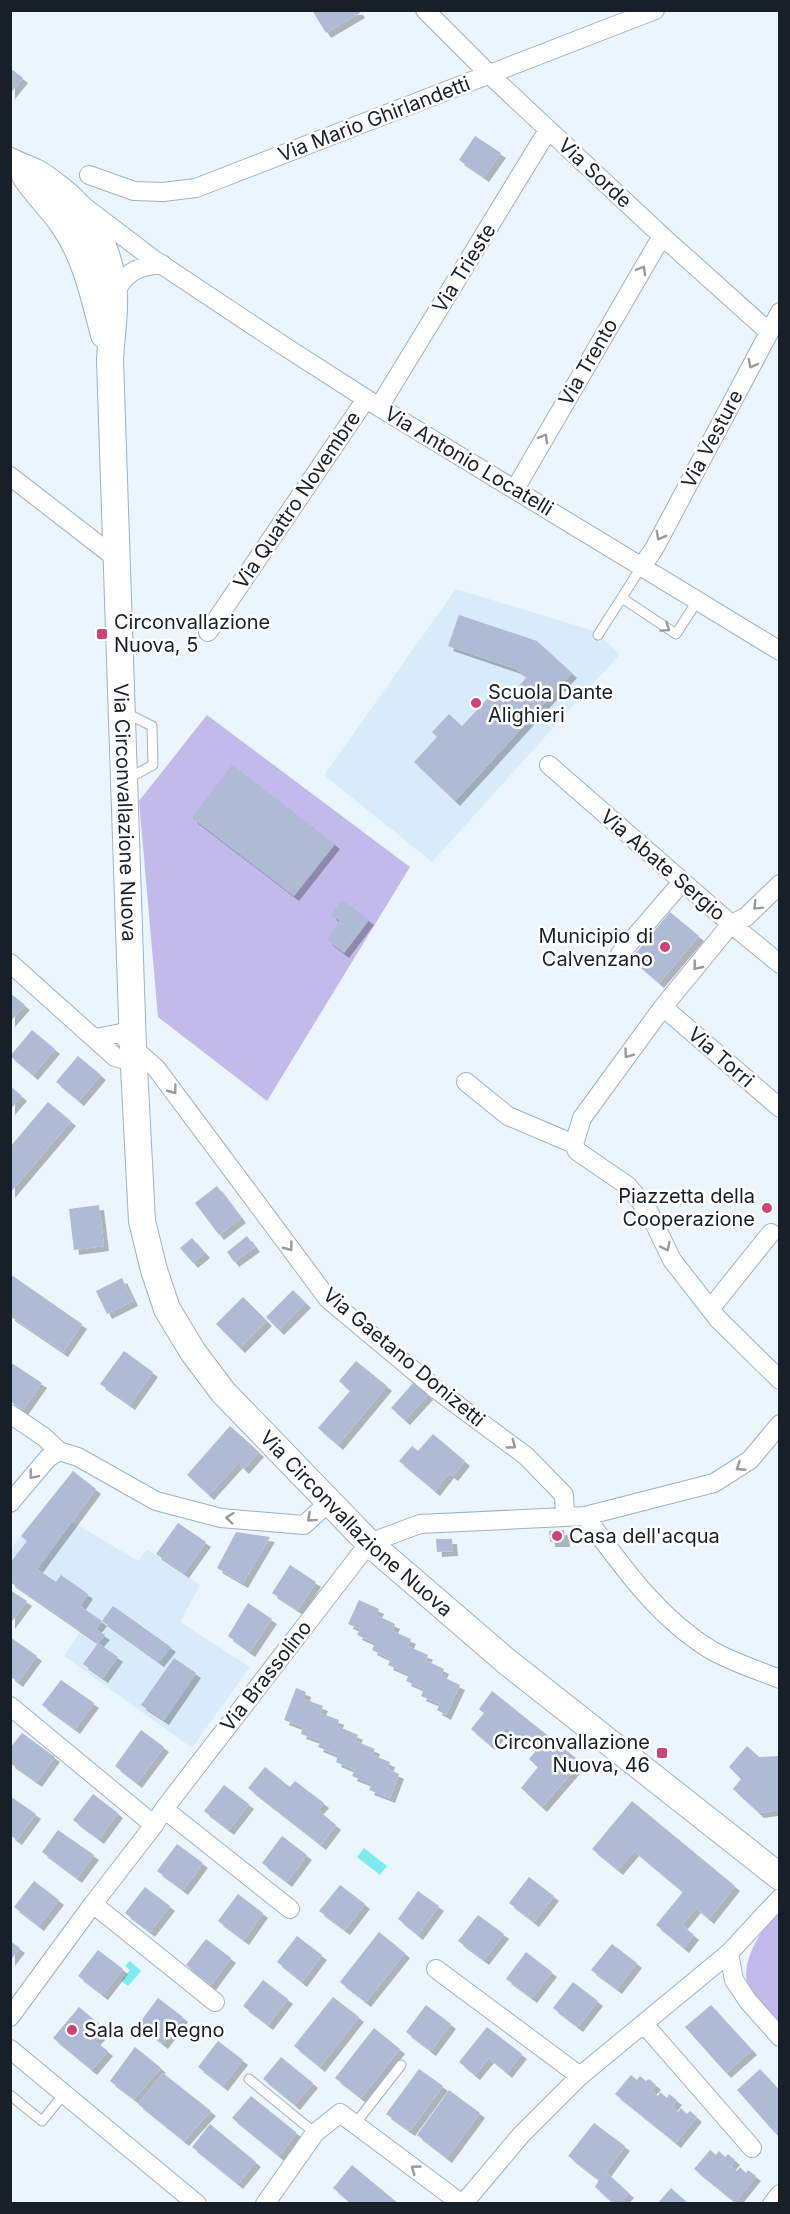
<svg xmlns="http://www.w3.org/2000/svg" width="790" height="2214" font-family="Inter,sans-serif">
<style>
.built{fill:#d8ebfb}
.green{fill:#c1baeb}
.water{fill:#7ceaee}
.building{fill:#afbad5;filter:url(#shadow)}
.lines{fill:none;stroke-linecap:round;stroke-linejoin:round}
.service-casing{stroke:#9bb3c8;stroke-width:11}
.minor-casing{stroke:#9bb3c8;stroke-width:20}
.secondary-casing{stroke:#9bb3c8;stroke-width:28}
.service{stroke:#fff;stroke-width:9}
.minor{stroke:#fff;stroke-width:18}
.secondary{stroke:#fff;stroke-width:26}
.oneway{stroke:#979b9e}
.poi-dot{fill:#ce4377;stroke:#fff;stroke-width:2}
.labels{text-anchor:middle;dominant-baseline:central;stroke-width:5;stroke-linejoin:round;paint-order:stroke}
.street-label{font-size:20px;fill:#172028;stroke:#fff}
.poi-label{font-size:20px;fill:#172028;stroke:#fff;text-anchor:start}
</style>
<defs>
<filter id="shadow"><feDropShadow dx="5" dy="5" stdDeviation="0" flood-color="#0004"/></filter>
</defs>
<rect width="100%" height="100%" fill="#ebf5fe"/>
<path class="built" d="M456 589 594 631 620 654 432 862 324 775Z
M48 1503 71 1521 138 1561 147 1549 200 1585 180 1622 250 1667 192 1748 64 1656 81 1631 11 1582V1548Z"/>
<path class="green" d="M207 715 410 867 267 1101 158 1017 139 801Z
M779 1910V2023C771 2015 761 2006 753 1997 733 1969 761 1930 779 1910Z"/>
<path class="water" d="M364 1848 387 1866 380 1875 357 1857Z
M130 1961 141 1971 128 1986 121 1981 130 1970 125 1966Z"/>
<path class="building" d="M312 10H358L360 13 326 33Z
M10 68 23 78 10 94Z
M475 136 501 153 484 177 459 160Z
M459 615 537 641 572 673 455 801 414 762 437 737 432 732 449 714 462 726 493 693 503 703 527 677 516 669 448 646Z
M232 765 335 844 294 896 192 818Z
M342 900 369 920 344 953 327 940 340 921 331 915Z
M670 912 699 936 659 983 631 959Z
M10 993 25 1005 10 1022Z
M32 1030 55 1049 33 1075 10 1056Z
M78 1056 101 1075 79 1101 56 1082Z
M10 1086 22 1096 10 1110Z
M48 1102 71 1121 10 1193V1147Z
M217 1186 241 1218 219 1235 195 1203Z
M99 1205 104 1246 74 1250 69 1209Z
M247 1236 255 1247 234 1262 227 1252Z
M192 1238 205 1253 193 1263 180 1248Z
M10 1274 82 1324 63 1352 10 1316Z
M122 1278 133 1301 107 1314 96 1291Z
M293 1290 306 1303 279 1330 266 1317Z
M243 1297 267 1321 240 1348 216 1324Z
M124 1351 153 1372 130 1405 100 1384Z
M356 1361 387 1386 338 1445 318 1428 350 1391 339 1381Z
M10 1362 42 1383 23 1410 10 1401Z
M414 1382 428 1395 405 1420 391 1408Z
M230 1426 259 1452 244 1469 238 1463 209 1495 187 1475Z
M433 1434 465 1461 453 1476 449 1473 435 1491 399 1461 412 1446 418 1451Z
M73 1471 96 1489 37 1569 56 1582 61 1575 88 1594 80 1606 102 1621 96 1629 105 1635 98 1643 10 1582V1563L27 1541 21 1536Z
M178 1523 206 1542 184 1573 156 1554Z
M564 1530 565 1542H550L549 1531Z
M236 1532 270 1537 243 1583 217 1568Z
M436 1539H452L453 1551 437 1552Z
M290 1565 316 1582 298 1610 272 1593Z
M10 1590 27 1601 10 1624Z
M359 1600 379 1609 376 1615 395 1624 392 1631 411 1639 408 1646 428 1655 425 1660 444 1669 441 1676 460 1685 446 1715 437 1710 440 1704 421 1696 424 1689 406 1681 409 1674 388 1665 391 1659 372 1650 375 1643 357 1635 360 1629 348 1624Z
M248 1603 272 1619 250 1652 228 1636Z
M113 1606 171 1647 159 1662 102 1621Z
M10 1637 37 1656 18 1682 10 1676Z
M98 1643 118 1657 103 1678 83 1664Z
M174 1658 196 1673 164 1720 141 1705Z
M61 1680 94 1703 75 1729 42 1705Z
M296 1688 306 1692 304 1699 323 1706 320 1713 339 1720 337 1726 358 1735 355 1741 375 1749 372 1755 390 1762 388 1769 399 1774 390 1798 369 1790 372 1784 352 1776 355 1770 336 1762 338 1755 318 1747 321 1741 301 1734 303 1727 284 1720Z
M492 1691 581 1762 542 1807 521 1788 538 1767 529 1759 536 1751 506 1727 490 1745 471 1729 484 1713 479 1709Z
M141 1730 164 1747 137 1783 115 1766Z
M22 1733 55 1757 37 1782 10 1763V1748Z
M747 1746 759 1757 780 1756V1810L759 1813 733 1789 741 1779 729 1767Z
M265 1767 290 1787 295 1781 324 1803 318 1810 336 1825 321 1845 248 1788Z
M224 1785 249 1804 229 1830 204 1811Z
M93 1794 118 1813 99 1839 73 1820Z
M10 1796 36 1814 17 1840 10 1835Z
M632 1801 735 1886 709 1919 696 1908 682 1925 694 1935 684 1948 656 1925 683 1892 634 1851 618 1870 592 1849Z
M58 1830 94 1855 77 1878 42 1852Z
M282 1836 307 1855 287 1882 262 1863Z
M177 1844 203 1863 183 1890 157 1871Z
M529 1877 554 1896 534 1922 509 1903Z
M34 1881 59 1900 39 1926 14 1907Z
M340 1885 365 1904 345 1930 319 1911Z
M145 1887 170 1906 150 1932 125 1913Z
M418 1891 439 1906 418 1935 398 1919Z
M238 1894 263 1913 244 1940 218 1921Z
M478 1915 504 1934 484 1960 458 1941Z
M379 1932 405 1953 366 2002 340 1982Z
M297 1936 322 1955 302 1982 277 1962Z
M206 1939 231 1958 211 1985 186 1965Z
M10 1941 20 1948 10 1961Z
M612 1944 637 1963 617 1989 591 1970Z
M98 1950 123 1969 103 1995 78 1976Z
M526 1952 552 1972 532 1998 506 1979Z
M263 1980 288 1999 268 2025 243 2006Z
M573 1982 598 2001 578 2027 553 2008Z
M333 1997 359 2017 320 2067 294 2046Z
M158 1998 183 2017 163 2044 138 2025Z
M426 2005 451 2024 431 2051 406 2032Z
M711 2005 752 2050 726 2073 685 2027Z
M79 2007 105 2029 95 2041 108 2051 92 2070 53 2038Z
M487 2027 522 2054 507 2073 489 2058 475 2075 459 2062Z
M374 2028 400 2049 361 2098 335 2078Z
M218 2041 243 2060 223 2086 198 2067Z
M135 2047 161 2068 134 2099 110 2081Z
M281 2057 313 2083 295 2105 263 2079Z
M419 2069 443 2086 410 2131 386 2114Z
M760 2069 780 2091V2129L775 2133 737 2090Z
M163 2073 211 2111 184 2141 138 2104Z
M631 2075 637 2080 640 2076 646 2081 649 2079 656 2085 651 2090 658 2096 660 2092 667 2098 669 2094 677 2100 672 2107 678 2112 681 2108 687 2114 690 2111 697 2117 676 2143 615 2094Z
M449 2090 480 2113 447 2158 417 2135Z
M251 2096 297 2133 279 2156 232 2118Z
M594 2123 625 2146 606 2172 629 2193 619 2204H614L595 2187 599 2180 568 2156Z
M210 2124 256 2162 238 2184 192 2147Z
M710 2150 716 2155 719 2151 725 2157 728 2154 735 2160 730 2166 737 2171 740 2167 746 2173 748 2170 756 2176 735 2202 694 2169Z
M352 2165 399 2204H352L333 2188Z
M671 2188 689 2204H657Z"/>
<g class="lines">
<g class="service-casing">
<path id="service" d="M622 598 676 634 698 600
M598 635 642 566
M126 713 152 726 153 765 127 779
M249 2079 315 2133
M10 2095 42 2121 64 2094
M355 2124 401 2065"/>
</g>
<g class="minor-casing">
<path id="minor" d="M425 10 490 75 662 236 769 332
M89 175 134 191 163 192 196 188 655 10
M86 208 153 259 284 346 379 407 780 651
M114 296C124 272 138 266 162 264
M379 407 548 130
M10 476 117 559
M515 489 662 236
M642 566 654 549 780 312
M208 632 366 399
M549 765 731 924 780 964
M620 954 682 882
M10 963 115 1057 122 1059 133 1048
M663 1007 780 1108
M96 1038 121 1033 133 1048 156 1068 328 1299 437 1390 526 1456 564 1495 565 1517
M466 1082 508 1116 574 1144
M574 1144 582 1118 663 1007 731 924 746 917 780 884
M574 1144 577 1151 628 1186 649 1212 672 1260 718 1319 780 1380
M710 1309 771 1233
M10 1414 44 1437 59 1451 78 1457 156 1501 221 1518 304 1525 329 1502
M10 1503 48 1458 59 1451
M585 1516C622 1566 657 1617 711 1650 732 1662 757 1670 780 1679
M10 1706 154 1825
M164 1809 290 1909
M780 1898 729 1953 734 1980 748 2001 780 2037
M93 1904 215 2002
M436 1969 580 2076
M10 2017 93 1904 154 1825 164 1809 369 1543 420 1524 585 1516 714 1483 750 1460 780 1424
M644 2024 752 2148
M10 2049 197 2204
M265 2204 315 2133 340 2113 462 2204
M463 2204 521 2135 580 2076 729 1953
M772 2204 780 2194"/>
</g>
<g class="secondary-casing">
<g id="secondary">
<path id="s1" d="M10 161C19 166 27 168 35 172 47 178 59 189 69 197 96 221 112 259 114 295 115 316 111 339 110 360L133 1048 142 1221 154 1270 167 1309 193 1352 223 1392 369 1543 506 1661 780 1877"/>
<path d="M25 176C36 193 52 208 63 224 86 257 94 297 104 335"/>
</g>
</g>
<use href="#service" class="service"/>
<use href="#minor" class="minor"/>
<use href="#secondary" class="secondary"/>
</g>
<defs><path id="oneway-chevron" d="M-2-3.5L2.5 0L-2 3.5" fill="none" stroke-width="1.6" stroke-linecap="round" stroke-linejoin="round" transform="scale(1.5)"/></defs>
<g class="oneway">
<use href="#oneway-chevron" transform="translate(642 270) rotate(-60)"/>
<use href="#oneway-chevron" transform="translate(752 364) rotate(118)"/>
<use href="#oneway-chevron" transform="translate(544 438) rotate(-60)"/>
<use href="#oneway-chevron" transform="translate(660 536) rotate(118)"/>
<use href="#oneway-chevron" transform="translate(666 628) rotate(34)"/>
<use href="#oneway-chevron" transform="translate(757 906) rotate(135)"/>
<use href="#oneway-chevron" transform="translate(697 966) rotate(129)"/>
<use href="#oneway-chevron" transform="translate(628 1054) rotate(126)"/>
<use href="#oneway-chevron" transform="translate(173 1090) rotate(53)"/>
<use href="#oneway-chevron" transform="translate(289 1247) rotate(53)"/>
<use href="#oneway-chevron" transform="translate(666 1247) rotate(65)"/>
<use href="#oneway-chevron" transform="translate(512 1445) rotate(36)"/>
<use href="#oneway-chevron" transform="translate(740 1467) rotate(147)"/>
<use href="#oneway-chevron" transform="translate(33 1475) rotate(130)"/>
<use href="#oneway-chevron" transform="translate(230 1518) rotate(-174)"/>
<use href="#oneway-chevron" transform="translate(311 1518) rotate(138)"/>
<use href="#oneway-chevron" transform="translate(415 2169) rotate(-144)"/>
</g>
<g class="poi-dot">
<rect x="96" y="628" width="12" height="12" rx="3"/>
<circle cx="476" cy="703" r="6"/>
<circle cx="665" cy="947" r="6"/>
<circle cx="767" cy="1208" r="6"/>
<circle cx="557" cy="1536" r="6"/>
<rect x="656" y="1747" width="12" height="12" rx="3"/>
<circle cx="72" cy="2030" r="6"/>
</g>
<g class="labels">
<g class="street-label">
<text transform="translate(374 119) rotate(-21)">Via Mario Ghirlandetti</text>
<text transform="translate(595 173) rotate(43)">Via Sorde</text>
<text transform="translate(464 268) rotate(-58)">Via Trieste</text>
<text transform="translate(588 362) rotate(-60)">Via Trento</text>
<text transform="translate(712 439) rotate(-62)">Via Vesture</text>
<text transform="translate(469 461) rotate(31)">Via Antonio Locatelli</text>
<text transform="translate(297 500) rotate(-56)">Via Quattro Novembre</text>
<text stroke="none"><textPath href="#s1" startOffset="698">Via Circonvallazione Nuova</textPath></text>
<text transform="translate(663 865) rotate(41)">Via Abate Sergio</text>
<text transform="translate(721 1057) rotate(41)">Via Torri</text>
<text transform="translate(404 1357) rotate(40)">Via Gaetano Donizetti</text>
<text stroke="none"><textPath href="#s1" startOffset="1486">Via Circonvallazione Nuova</textPath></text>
<text transform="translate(266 1676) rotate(-52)">Via Brassolino</text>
</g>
<g class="poi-label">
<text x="114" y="622">Circonvallazione<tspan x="114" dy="23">Nuova, 5</tspan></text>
<text x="488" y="692">Scuola Dante<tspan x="488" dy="23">Alighieri</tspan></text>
<text x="653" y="936" text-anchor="end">Municipio di<tspan x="653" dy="23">Calvenzano</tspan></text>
<text x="755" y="1196" text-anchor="end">Piazzetta della<tspan x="755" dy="23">Cooperazione</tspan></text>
<text x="569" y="1536">Casa dell'acqua</text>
<text x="650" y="1742" text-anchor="end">Circonvallazione<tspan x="650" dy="23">Nuova, 46</tspan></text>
<text x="84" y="2030">Sala del Regno</text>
</g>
</g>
<rect width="790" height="2214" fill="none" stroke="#172028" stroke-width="24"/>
</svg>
